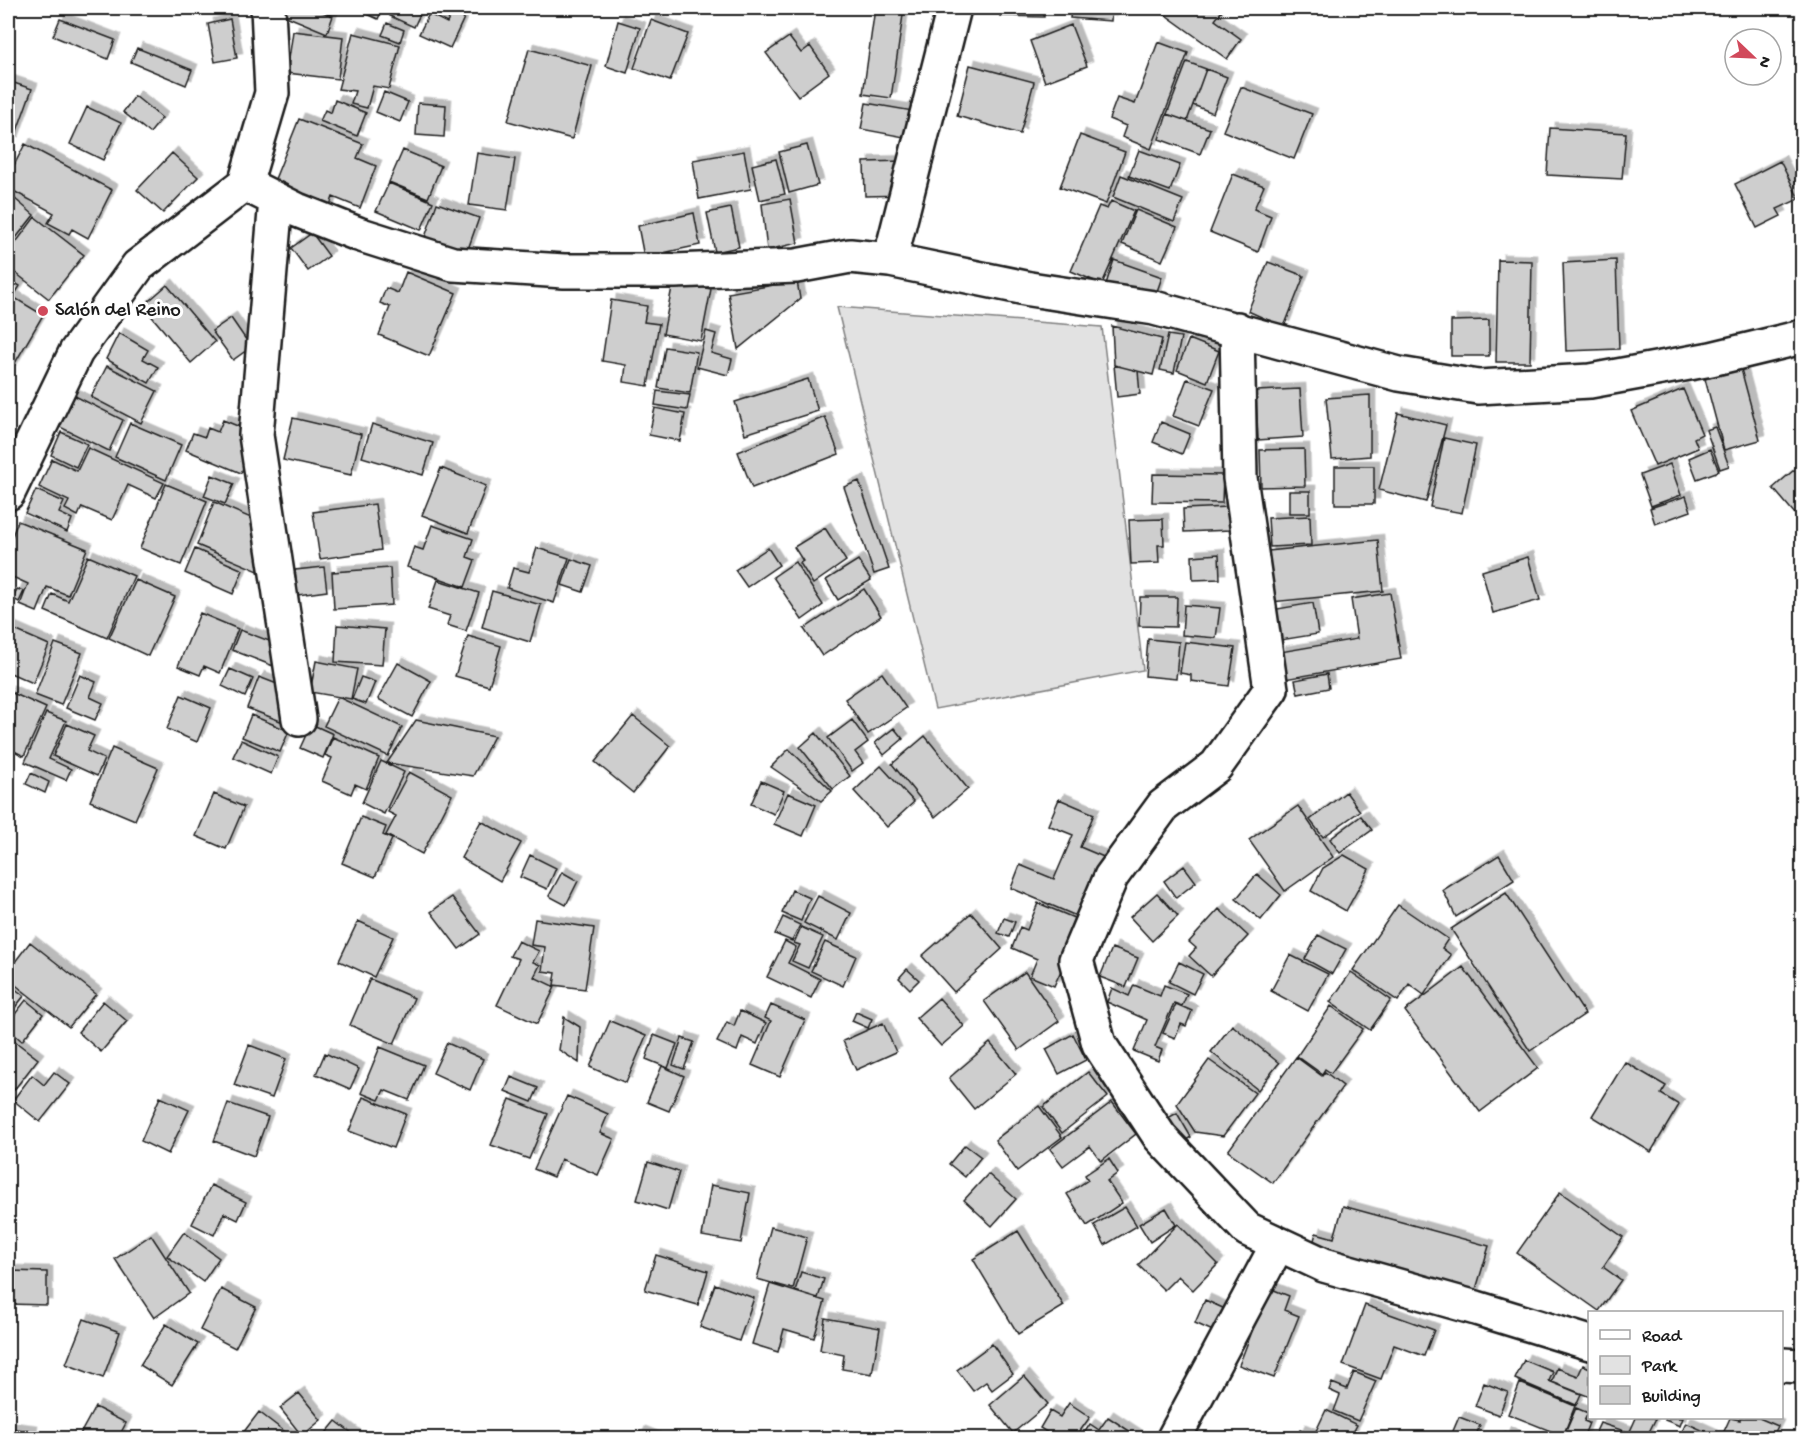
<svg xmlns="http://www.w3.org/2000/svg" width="1810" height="1446" font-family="'Gochi Hand',sans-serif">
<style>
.green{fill:#e2e2e2;stroke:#7f7f7f;stroke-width:1.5}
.building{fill:#cecece;stroke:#1c1c1c;stroke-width:1.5;filter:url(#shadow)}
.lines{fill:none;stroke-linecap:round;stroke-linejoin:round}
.minor-casing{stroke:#1c1c1c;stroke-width:38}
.minor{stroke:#fff;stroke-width:33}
.poi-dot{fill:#d1495b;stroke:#fff;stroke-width:2}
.labels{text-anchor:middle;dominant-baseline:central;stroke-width:6;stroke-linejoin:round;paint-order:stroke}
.poi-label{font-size:20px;fill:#1c1c1c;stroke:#fff;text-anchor:start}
</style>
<defs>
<filter id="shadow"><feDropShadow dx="5.5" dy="-5.5" stdDeviation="0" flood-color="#0004"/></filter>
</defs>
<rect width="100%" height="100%" fill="#fff"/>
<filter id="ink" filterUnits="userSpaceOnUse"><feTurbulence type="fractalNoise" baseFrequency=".0167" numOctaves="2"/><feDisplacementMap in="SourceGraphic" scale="12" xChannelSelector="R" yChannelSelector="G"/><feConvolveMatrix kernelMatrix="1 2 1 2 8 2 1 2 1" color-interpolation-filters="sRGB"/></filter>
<g filter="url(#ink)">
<path class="green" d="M837 307 1102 327 1143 670 935 709Z"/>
<path class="building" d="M283 8H312L333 16 327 33 281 14Z
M367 8 382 10 378 19 365 13Z
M394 8H407L420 14 414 27 390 16Z
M662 8H689L688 12Z
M875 8H904L891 98 863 94Z
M1000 8H1044V17L1000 16Z
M1071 8H1123H1112L1111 21 1070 18Z
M1156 8H1224L1215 20 1241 39 1227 59Z
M452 12 464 18 450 48 419 34 429 14 447 23Z
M60 19 115 40 108 59 53 36Z
M230 19 237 58 215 62 208 24Z
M651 20 688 34 670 81 634 68Z
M618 21 640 28 627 73 606 66Z
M387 23 404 30 400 42 382 35Z
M1071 25 1087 66 1045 82 1030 41Z
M293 31 343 37 338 79 287 73Z
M353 33 400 45 389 89 373 86 367 108 351 104 355 91 338 89Z
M789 37 801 53 810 46 829 73 798 96 766 53Z
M1158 42 1188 53 1151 149 1122 137 1126 126 1109 119 1117 98 1135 104Z
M137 48 192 70 186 85 131 62Z
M529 49 592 66 572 139 508 121Z
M1187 62 1206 69 1187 121 1167 114Z
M970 65 1034 82 1020 134 957 116Z
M1206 69 1227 77 1213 113 1193 105Z
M8 81 32 89 13 142 8 140Z
M1241 87 1312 114 1294 159 1223 131Z
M384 92 408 102 400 122 376 112Z
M135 96 162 118 150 133 123 112Z
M335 100 366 113 357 136 320 121 325 110 331 113Z
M418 103 446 105 444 137 416 135Z
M866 103 925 113 920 140 861 129Z
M87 107 121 123 103 160 70 144Z
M1167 114 1210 129 1200 154 1159 139Z
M299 119 363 144 357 158 376 166 360 208 333 197 328 211 271 189Z
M1550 128 1626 133 1622 179 1547 175Z
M1080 135 1125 152 1106 204 1060 187Z
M25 144 112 190 88 238 72 229 69 234 48 223 54 213 8 188V177Z
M807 145 818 185 789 193 779 152Z
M403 150 441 166 428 198 389 182Z
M1139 150 1180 165 1170 191 1129 176Z
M744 151 751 189 699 199 693 160Z
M172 153 198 177 163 213 137 190Z
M477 153 515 159 507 210 469 205Z
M776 159 785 194 760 200 752 165Z
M906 161 907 195 865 196 864 162Z
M1780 161 1799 199 1777 209 1781 216 1757 228 1735 184Z
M1233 174 1264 186 1254 209 1271 216 1258 252 1210 232Z
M1121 175 1183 200 1174 222 1113 197Z
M389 183 433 202 421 230 376 211Z
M8 193 34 215 8 248Z
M790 199 798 243 767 250 762 204Z
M1111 201 1134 211 1102 284 1071 271 1099 206 1107 209Z
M437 203 479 218 467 252 425 237Z
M731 208 739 247 715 252 707 213Z
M1136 210 1177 227 1162 261 1122 244Z
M694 213 700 245 644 257 638 226Z
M35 217 84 255 49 299 8 267V253Z
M312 233 329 256 308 271 291 248Z
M1114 260 1162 277 1154 300 1106 284Z
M1498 260 1532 261 1530 362H1496Z
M1616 260 1619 349 1566 351 1563 263Z
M1268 262 1304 276 1284 327 1248 311Z
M406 272 456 293 429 356 379 335 390 307 380 303 386 288 398 293Z
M8 279 20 286 13 297 43 315 11 370 8 368Z
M797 281 800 299 738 349 728 293Z
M673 282 711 289 701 341 663 334Z
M167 285 215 342 191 363 143 306Z
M611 300 647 306 644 322 659 324 648 386 624 382 626 365 602 361Z
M231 318 251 347 233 360 212 331Z
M1489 320V356H1451V321Z
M1112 326 1162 339 1153 375 1114 365Z
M706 331 716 334 711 353 732 359 728 375 697 367Z
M119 333 148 350 143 359 158 367 149 383 106 359Z
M1168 335 1181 337 1174 373 1160 370Z
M1189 339 1219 351 1207 382 1177 370Z
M665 347 697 352 690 393 658 388Z
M1114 365 1138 371 1140 394 1117 397Z
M107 366 157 391 141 423 91 397Z
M1741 369 1760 440 1724 450 1705 379Z
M808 379 818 411 745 434 735 402Z
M1187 379 1214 389 1199 426 1173 416Z
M1300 389 1303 437 1258 440 1256 391Z
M1683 389 1702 434 1694 438 1698 448 1655 466 1631 411Z
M657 391 690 395 687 410 655 405Z
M73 395 123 420 109 451 58 426Z
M1370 395V456L1332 459 1326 398Z
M655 408 685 414 680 441 649 435Z
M1398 413 1446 425 1426 502 1379 490Z
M825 417 839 454 752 488 738 452Z
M293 418 361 434 351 475 283 460Z
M223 420 257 434 241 473 186 450 193 433 205 437 208 428 218 432Z
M1161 422 1190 434 1182 454 1153 442Z
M130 423 181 445 166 480 115 457Z
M372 424 433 443 423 475 362 457Z
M1715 427 1729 466 1720 469 1706 430Z
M61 432 87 444 76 467 51 455Z
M1444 438 1476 445 1462 513 1430 507Z
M88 448 164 483 156 498 128 485 112 520 82 507 78 516 65 509 69 501 39 487 52 459 77 471Z
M1304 449 1305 486 1261 487 1260 450Z
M1710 449 1719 471 1697 479 1689 458Z
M1670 464 1681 495 1651 506 1640 475Z
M1335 466H1374V504H1335Z
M441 468 486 486 468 533 422 515Z
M1794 470 1802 479V508L1795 514 1773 488Z
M1153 474 1223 475 1222 503 1152 502Z
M212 475 234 484 225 504 204 496Z
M859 481 889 569 874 574 844 487Z
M166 484 207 501 181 565 140 548Z
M36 490 64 502 59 513 72 519 67 532 25 513Z
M1289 491H1310V513H1289Z
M1686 496 1691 511 1655 524 1650 508Z
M214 502 281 531 263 573 197 545Z
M375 504 381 550 320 559 313 512Z
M1229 507 1230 530 1184 532 1183 509Z
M1310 516 1311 545 1270 547 1268 518Z
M1163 519 1164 545H1158L1159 563 1131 564 1129 520Z
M18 521 87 549 68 595 47 587 37 612 20 605 28 584 8 575V546Z
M432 525 473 539 467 557 475 560 465 587 407 567 414 547 423 550Z
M825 528 846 561 813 584 800 563 803 561 794 547Z
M1378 540 1383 591 1261 603 1258 570 1271 569 1268 551Z
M537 548 569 558 554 603 507 588 513 568 529 572Z
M768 548 779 565 747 587 735 570Z
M195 549 243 570 233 594 185 573Z
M1219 554 1220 579 1193 580 1192 556Z
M88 556 134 576 107 638 45 611 52 594 68 601Z
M1528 557 1540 600 1493 613 1482 571Z
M571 559 592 566 583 592 562 585Z
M858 560 871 580 838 600 826 580Z
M795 562 823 605 802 620 773 577Z
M324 567 327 591 298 595 295 570Z
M390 568 392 605 334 609 332 572Z
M136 580 175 597 148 656 109 638Z
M438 580 479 593 466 631 447 625 450 616 428 609Z
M17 589 24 591 19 602 13 599Z
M864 589 881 616 822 656 804 629Z
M492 591 541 605 530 642 482 627Z
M1390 593 1401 659 1285 679 1280 652 1357 639 1351 599Z
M1140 597H1177L1176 627 1139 626Z
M1313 603 1318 634 1281 640 1277 609Z
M1184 605 1220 608 1216 638 1182 635Z
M200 613 238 629 220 673 204 666 200 675 178 666Z
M337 625 385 629 382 665 335 662Z
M8 627 49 645 33 683 8 672Z
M240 630 288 648 294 674 232 650Z
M468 636 501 646 489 686 455 676Z
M1148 639 1179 642 1176 679 1145 676Z
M1185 642 1235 648 1229 686 1191 681V675L1180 673Z
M55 643 82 653 61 705 35 695Z
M316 661 357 669 351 699 310 692Z
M398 663 431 681 412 717 378 699Z
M230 669 253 679 245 697 222 686Z
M882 673 906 708 868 734 845 699Z
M1327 674 1329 688 1298 694 1295 680Z
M80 675 96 682 90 697 103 703 95 720 66 708Z
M259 677 290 689 296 727 247 708Z
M361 677 375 682 366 704 352 699Z
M8 691 46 708 24 756 8 748Z
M181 695 211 708 197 742 167 729Z
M338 697 402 727 388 756 324 726Z
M46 713 66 721 49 759 71 769 66 780 25 762Z
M251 715 289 731 280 752 242 737Z
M633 716 670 746 633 793 595 762Z
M416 720 494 736 473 776 387 763Z
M852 720 868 742 855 752 863 763 852 771 828 738Z
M67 724 94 736 87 751 104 759 97 776 53 756Z
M311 724 333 734 323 758 300 748Z
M894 728 903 739 884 755 875 743Z
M816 733 850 776 833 789 800 747Z
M925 736 968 789 935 817 892 764Z
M333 737 379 758 366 789 355 784 351 794 322 781 332 758 325 755Z
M241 740 278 757 271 774 233 757Z
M112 748 158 768 135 820 90 801Z
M789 749 832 791 821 801 771 767Z
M381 761 404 772 384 814 362 803Z
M881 766 914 802 887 827 854 791Z
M409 772 452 795 422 854 386 835 396 816 388 812Z
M31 773 49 782 45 793 26 784Z
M761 781 784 791 774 814 751 804Z
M1346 792 1360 811 1323 837 1310 820Z
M788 793 816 805 803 836 774 824Z
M214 794 244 807 226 849 196 836Z
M1059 799 1094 814 1080 847 1106 858 1081 918 1011 888 1020 865 1054 879 1073 835 1048 825Z
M1298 806 1333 857 1285 891 1249 840Z
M1361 816 1372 830 1340 853 1330 839Z
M361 817 386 827 383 835 392 839 375 877 342 863Z
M481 821 521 843 500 881 461 858Z
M530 855 556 868 547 889 520 877Z
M1344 855 1369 869 1346 911 1311 891 1323 868Z
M1499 855 1514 880 1456 917 1443 890Z
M1184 866 1196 882 1176 898 1164 881Z
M562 872 578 881 566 905 549 896Z
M1257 874 1281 895 1261 920 1236 899Z
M792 890 810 898 801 921 782 913Z
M1157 893 1178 916 1152 941 1130 917Z
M1506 893 1585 1014 1530 1051 1451 929Z
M818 896 851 913 838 940 804 923Z
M452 897 480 934 459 949 431 912Z
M1038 903 1074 918 1060 954 1067 957 1054 986 1030 976 1037 959 1012 948 1020 927 1027 930Z
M1398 905 1448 939 1442 948 1451 955 1424 995 1409 984 1398 1001 1353 970Z
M1219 909 1248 936 1211 976 1189 956 1196 948 1189 942Z
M971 913 1002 949 954 992 922 956Z
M783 917 800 925 792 941 775 934Z
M1004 918 1015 922 1009 937 998 933Z
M535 919 594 928 585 989 554 985 556 973 542 971 545 947 531 945Z
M358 921 393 937 374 977 339 961Z
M801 927 823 937 808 968 792 961 800 945 794 943Z
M1318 935 1346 949 1332 974 1305 959Z
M518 941 539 951 533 962 540 965 534 977 555 987 537 1024 497 1005 519 959 510 956Z
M785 941 796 947 788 963 820 979 811 998 767 977Z
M30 942 96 994 69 1027 8 979V971Z
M825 942 856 956 843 986 811 971Z
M1112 948 1138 958 1126 987 1100 977Z
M1290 955 1328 974 1308 1011 1271 991Z
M1179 962 1203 974 1193 994 1169 982Z
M1463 967 1538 1068 1480 1112 1405 1011Z
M907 969 919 980 910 989 899 978Z
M1025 972 1059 1021 1019 1050 984 1001Z
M1351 972 1391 1000 1370 1030 1330 1002Z
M370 979 414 998 394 1044 350 1025Z
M8 983 24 996 8 1016Z
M1134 985 1160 996 1164 985 1187 994 1182 1006 1174 1003 1155 1047 1162 1050 1158 1061 1134 1051 1147 1020 1107 1002 1112 988 1129 996Z
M939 998 964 1026 941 1046 916 1018Z
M26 1000 43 1014 22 1041 8 1029V1023Z
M103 1001 127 1021 101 1052 78 1032Z
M1176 1004 1192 1011 1186 1026 1181 1024 1175 1038 1163 1033Z
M771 1005 805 1020 780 1077 752 1065 771 1021 765 1018Z
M1331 1006 1363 1029 1331 1073 1325 1069 1322 1074 1297 1056Z
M740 1011 766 1023 757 1044 742 1037 737 1051 717 1042 727 1022 734 1026Z
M856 1012 872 1019 868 1028 852 1021Z
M564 1017 580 1027 579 1063 559 1050Z
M610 1021 646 1036 626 1083 590 1067Z
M883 1023 896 1052 856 1070 843 1041Z
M1232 1025 1279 1063 1258 1090 1211 1052Z
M1073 1034 1086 1060 1059 1074 1046 1049Z
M654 1035 677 1044 668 1068 646 1059Z
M8 1036 38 1059 14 1090 8 1084Z
M682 1038 694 1042 684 1069 673 1065Z
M447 1043 483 1059 470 1090 433 1073Z
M990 1043 1016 1074 974 1109 949 1078Z
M249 1045 286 1059 272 1098 234 1085Z
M380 1047 424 1065 409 1100 384 1090 379 1100 361 1093Z
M325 1053 359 1069 350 1089 316 1074Z
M1296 1057 1322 1076 1325 1072 1343 1086 1273 1183 1228 1151Z
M1209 1060 1255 1093 1223 1136 1195 1132 1177 1104Z
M1625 1062 1666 1086 1661 1094 1679 1105 1651 1152 1592 1116Z
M662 1066 684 1076 669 1111 647 1102Z
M54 1072 70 1084 40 1122 13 1100 32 1075 44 1085Z
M1088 1072 1108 1097 1062 1133 1043 1107Z
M511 1077 538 1088 532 1102 505 1091Z
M567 1096 608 1114 600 1133 614 1139 598 1175 561 1159 553 1177 534 1169Z
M160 1097 189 1110 168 1154 141 1141Z
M363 1097 406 1114 393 1148 349 1131Z
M510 1099 548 1114 529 1159 491 1145Z
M1112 1102 1136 1134 1101 1161 1090 1146 1063 1166 1050 1149Z
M228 1103 268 1117 254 1156 214 1141Z
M1039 1106 1062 1137 1017 1171 995 1140Z
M1177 1113 1191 1137 1180 1144 1166 1119Z
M965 1145 981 1157 965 1177 949 1164Z
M1109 1159 1118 1173 1107 1181 1122 1203 1087 1226 1067 1194 1088 1180 1085 1175Z
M648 1162 679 1172 668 1210 637 1200Z
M988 1174 1016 1199 992 1226 964 1200Z
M211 1185 246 1202 238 1220 224 1213 214 1235 192 1224Z
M711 1185 750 1193 741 1243 702 1236Z
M1560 1192 1623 1237 1603 1267 1621 1280 1599 1311 1517 1253Z
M1343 1206 1489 1246 1474 1296 1311 1251 1316 1233 1334 1238Z
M1125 1207 1137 1226 1105 1245 1094 1225Z
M1166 1208 1176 1225 1150 1242 1139 1224Z
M1178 1224 1218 1264 1193 1290 1178 1276 1164 1290 1138 1265Z
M771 1227 807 1237 793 1289 757 1279Z
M1018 1231 1064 1306 1018 1334 973 1259Z
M184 1232 219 1258 203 1282 167 1256Z
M151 1235 189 1293 154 1318 115 1259Z
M656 1255 708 1271 698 1305 645 1290Z
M8 1271 47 1272V1305L8 1304Z
M801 1272 824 1279 818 1298 795 1291Z
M715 1284 754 1298 739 1341 700 1327Z
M770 1284 825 1301 814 1338 784 1329 778 1352 752 1344Z
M1269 1288 1289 1296 1284 1310 1299 1316 1274 1378 1239 1365Z
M221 1289 256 1307 235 1348 200 1330Z
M1205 1300 1225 1309 1215 1332 1195 1323Z
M1365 1305 1434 1330 1424 1356 1394 1345 1381 1379 1343 1365Z
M825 1318 880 1328 872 1374 842 1369 844 1355 820 1350Z
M84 1319 120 1332 103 1378 66 1364Z
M166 1324 198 1344 172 1385 140 1365Z
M992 1344 1013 1374 992 1390 986 1382 973 1391 957 1370Z
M1524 1360 1553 1372 1549 1381 1581 1394 1576 1405 1515 1379Z
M1583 1365 1590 1368V1397L1552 1382 1557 1368 1578 1376Z
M1354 1372 1376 1381 1358 1421 1334 1411 1340 1395 1329 1390 1332 1383 1347 1389Z
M1024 1376 1048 1404 1013 1433 990 1405Z
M1484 1383 1508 1392 1499 1415 1475 1406Z
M1520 1383 1575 1406 1563 1436 1508 1414Z
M299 1393 321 1420 302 1436 280 1408Z
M1069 1403 1090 1417 1075 1438H1045L1048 1433 1040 1428 1050 1411 1060 1417Z
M95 1407 126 1423 118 1438H78Z
M1576 1408 1588 1413 1584 1421 1589 1423 1583 1438H1563Z
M1326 1410 1357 1425 1350 1438H1327L1315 1433Z
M259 1412 293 1438H249L243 1433Z
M1108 1417 1140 1438H1081L1090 1424 1099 1430Z
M1459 1417 1480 1425 1475 1438H1450Z
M1636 1418H1656L1646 1438H1627Z
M1666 1418H1683L1680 1426 1665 1420Z
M1730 1418 1740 1420V1418H1759L1778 1426 1772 1438H1721Z
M336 1421 357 1437 356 1438H322Z
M1600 1423 1627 1432 1624 1438H1593Z
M1686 1423 1711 1434 1709 1438H1679Z
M1802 1424V1438H1796Z
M8 1428 32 1431 31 1438H8Z
M1300 1430 1319 1438H1296Z
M640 1432 655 1438H637Z
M1505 1432 1520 1438H1503Z"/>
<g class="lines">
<g class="minor-casing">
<path id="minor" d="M245 184 297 210 358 234 453 264 564 271H675L796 266 850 256 890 260 1030 289 1154 308 1399 374 1478 387 1590 381 1711 359 1802 337
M276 200 256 435 299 719
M890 260 954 8
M1237 329 1240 478 1271 689 1216 766 1163 806 1111 877 1076 960 1099 1044 1160 1137 1247 1229 1324 1265 1476 1308 1590 1343
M8 493 76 352 138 266 245 184 272 93 268 8
M1782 1365 1802 1366
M1174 1438 1278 1244"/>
</g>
<use href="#minor" class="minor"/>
</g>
</g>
<circle class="poi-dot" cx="43" cy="311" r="6"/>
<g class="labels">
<g class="poi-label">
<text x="55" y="311">Salón del Reino</text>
</g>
</g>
<rect width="1810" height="1446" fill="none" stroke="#fff" stroke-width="30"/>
<rect x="15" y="15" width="1780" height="1416" fill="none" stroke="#1c1c1c" stroke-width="2" filter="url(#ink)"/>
<rect x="1588" y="1311" width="195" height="108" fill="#ffffff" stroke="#a4a4a4" stroke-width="1.5"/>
<rect x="1600" y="1330" width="30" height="9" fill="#ffffff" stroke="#a4a4a4" stroke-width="1.5"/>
<text x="1642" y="1341" font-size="18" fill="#1c1c1c">Road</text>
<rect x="1600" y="1356" width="30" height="18" fill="#e2e2e2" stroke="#a4a4a4" stroke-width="1.5"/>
<text x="1642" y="1371" font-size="18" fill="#1c1c1c">Park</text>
<rect x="1600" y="1386" width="30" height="18" fill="#cecece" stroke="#a4a4a4" stroke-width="1.5"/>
<text x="1642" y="1401" font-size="18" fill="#1c1c1c">Building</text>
<g transform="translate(1753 57) rotate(113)"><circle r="28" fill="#ffffff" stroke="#a4a4a4" stroke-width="1.5"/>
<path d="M0-4.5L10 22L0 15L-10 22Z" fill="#d1495b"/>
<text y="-9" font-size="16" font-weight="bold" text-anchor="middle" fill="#1c1c1c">N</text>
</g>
</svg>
